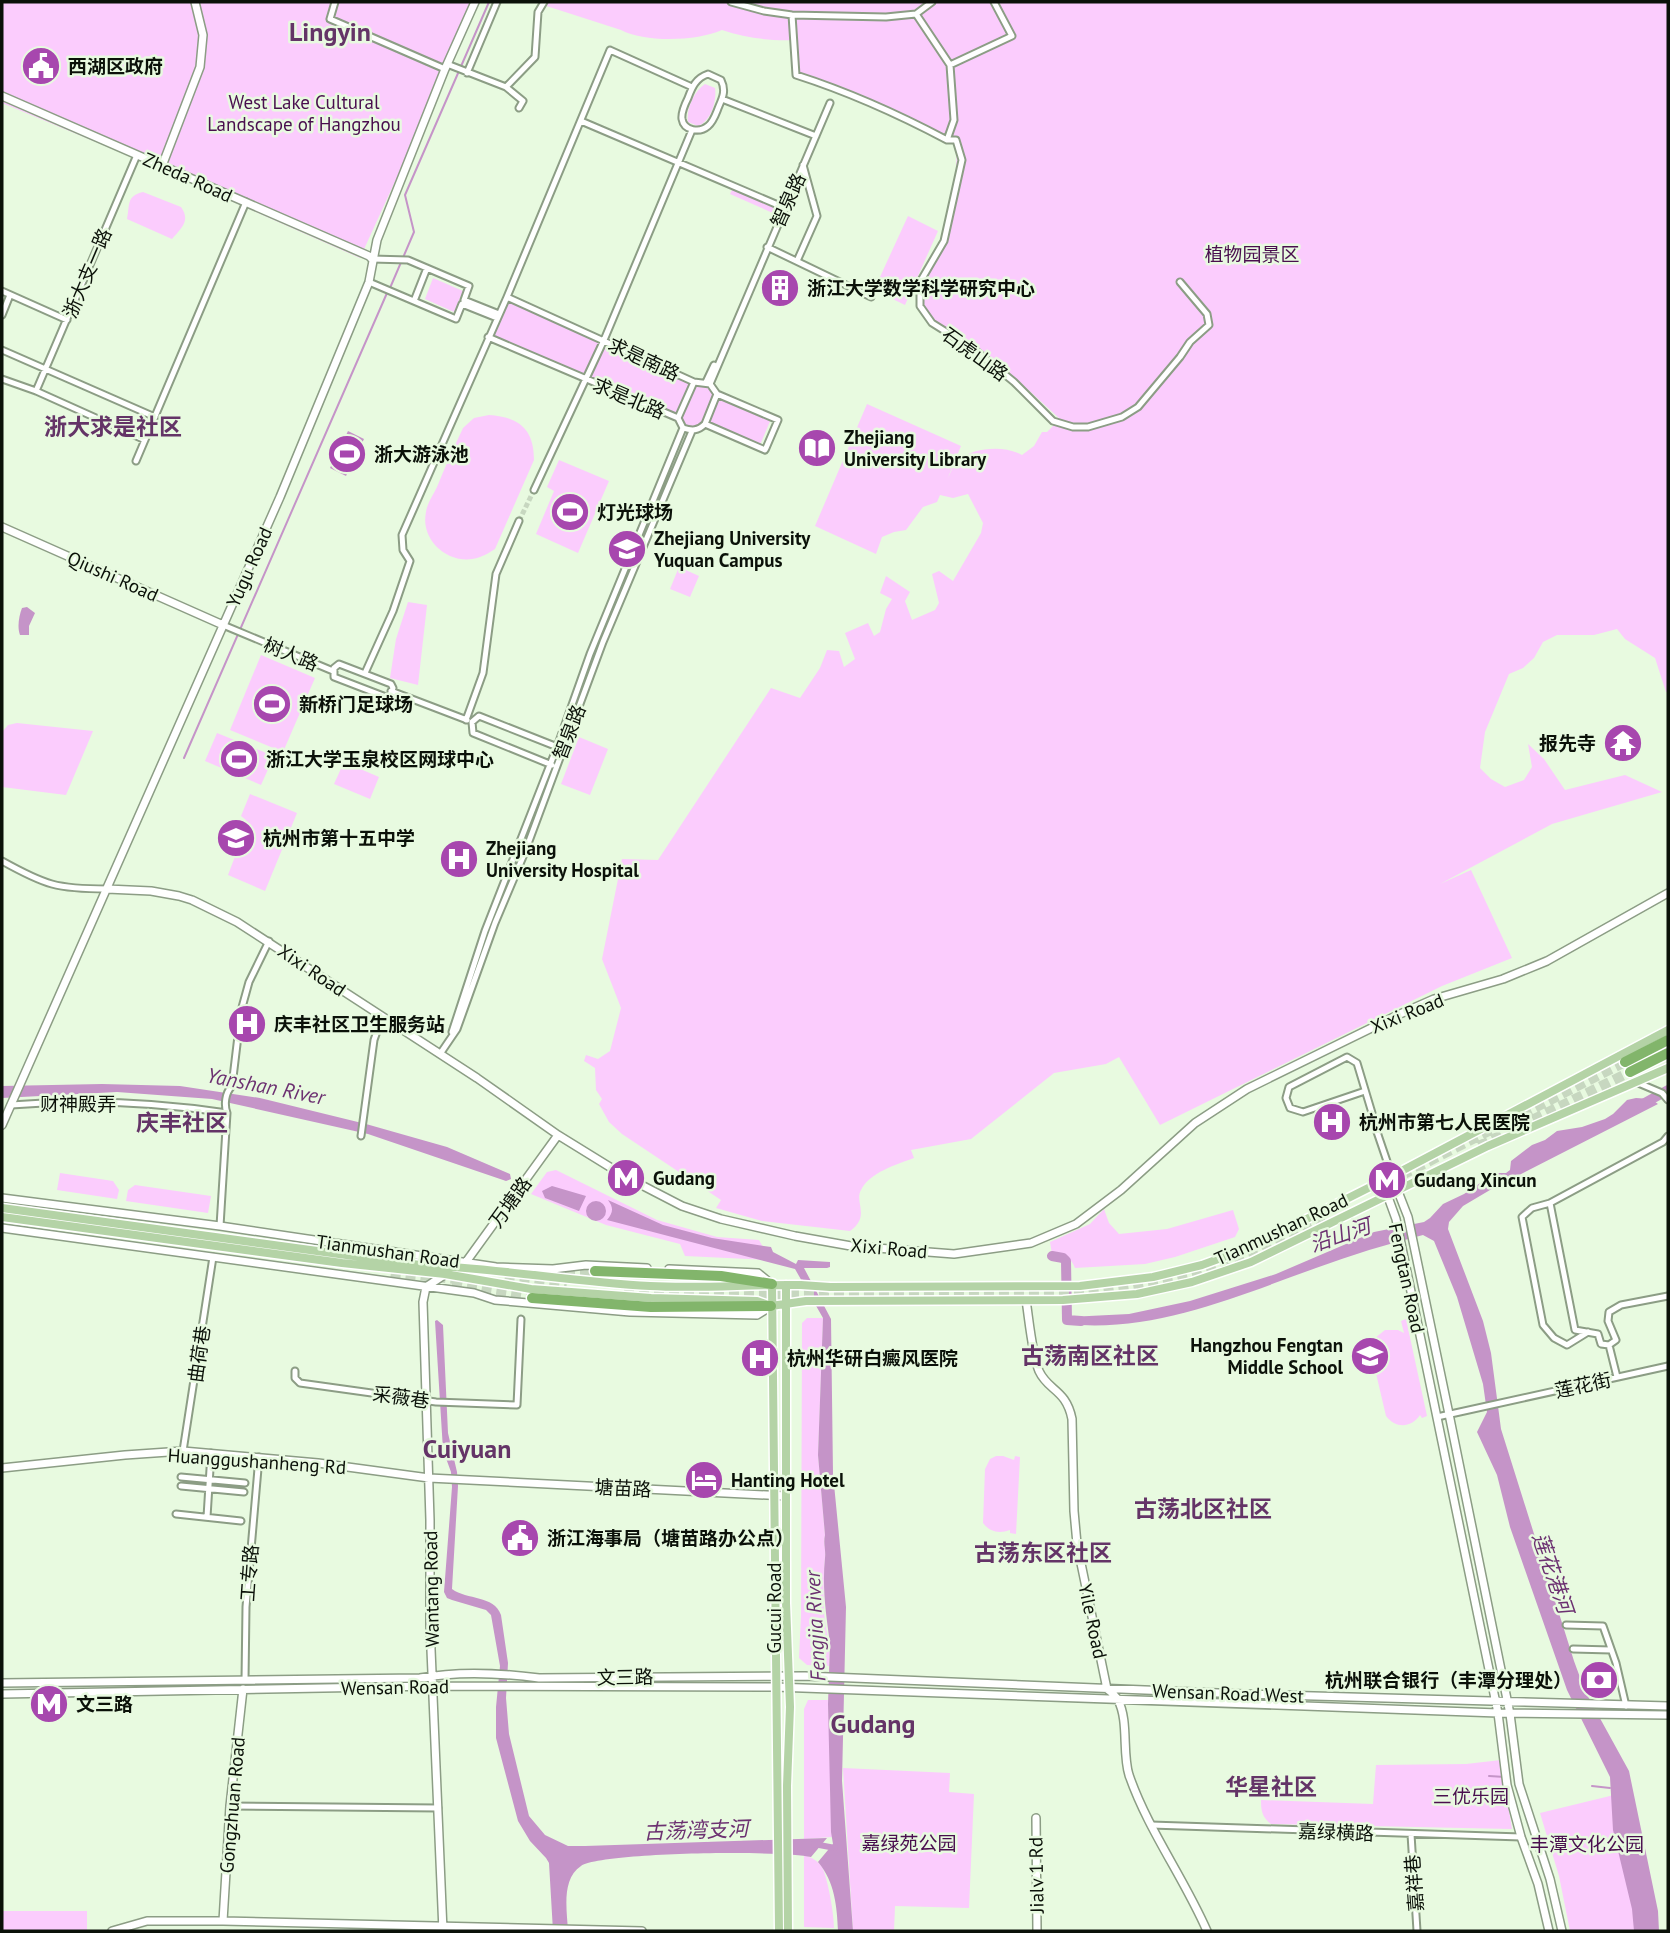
<svg xmlns="http://www.w3.org/2000/svg" width="1670" height="1933" font-family="'PT Sans','Noto Sans SC',sans-serif">
<style>
.green{fill:#fbccfd}
.water{fill:#c594c8}
.lines{fill:none;stroke-linecap:round;stroke-linejoin:round}
.stream{stroke:#c594c8;stroke-width:2}
.canal{stroke:#c594c8;stroke-width:6}
.river{stroke:#c594c8;stroke-width:10}
.street-tunnel{stroke:#c7d7c0;stroke-width:5;stroke-dasharray:5 2.5;stroke-linecap:butt}
.highway-tunnel{stroke:#c7d7c0;stroke-width:10;stroke-dasharray:10 5;stroke-linecap:butt}
.street-casing{stroke:#8c9d85;stroke-width:9}
.secondary-casing{stroke:#8c9d85;stroke-width:10}
.primary-casing{stroke:#fff;stroke-width:11}
.highway-casing{stroke:#fff;stroke-width:13}
.street{stroke:#fff;stroke-width:5}
.secondary{stroke:#fff;stroke-width:7}
.primary{stroke:#b4d3a6;stroke-width:8}
.highway{stroke:#82b56b;stroke-width:10}
.primary-bridge-casing{stroke:#fff;stroke-width:11;stroke-linecap:butt}
.primary-bridge{stroke:#b4d3a6;stroke-width:8}
.labels{text-anchor:middle;dominant-baseline:central;stroke-width:5;stroke-linejoin:round;paint-order:stroke}
.poi-label{font-size:19px;font-weight:bold;fill:#0b1109;stroke:#e8fae0;text-anchor:start}
.park-label{font-size:19px;fill:#490e4e;stroke:#e8fae0}
.street-label{font-size:19px;fill:#0b1109;stroke:#e8fae0}
.water-label{font-size:21px;font-style:italic;fill:#6c3171;stroke:#e8fae0}
.quarter-label{font-size:23px;font-weight:bold;fill:#643467;stroke:#e8fae0}
.district-label{font-size:26px;font-weight:bold;fill:#643467;stroke:#e8fae0}
</style>
<rect width="100%" height="100%" fill="#e8fae0"/>
<path class="green" d="M2 2H477L360 258 120 152 2 103Z
M534 2H1668V692H1666L1655 658 1625 639 1617 629 1594 635H1557L1543 642 1534 658 1523 668 1509 674 1485 732 1480 768 1491 779 1505 787 1524 780 1532 767 1528 744 1544 759 1565 790 1625 775 1662 792 1552 824 1440 884 1471 870 1512 958 1442 986 1160 1125 1119 1057 1106 1064 1054 1073 971 1139 911 1150 914 1158C897 1164 869 1173 861 1190 854 1202 871 1216 850 1231L762 1221 716 1208 721 1200 622 1134 609 1122 599 1104 602 1099 596 1090 595 1068 584 1061 586 1055 598 1059 610 1051 621 1008 602 959 622 859 658 860 771 688 800 698 820 668 827 650 839 651 844 667 855 659 845 633 868 623 874 636 880 632 886 609 892 599 880 593 886 576 910 592 905 601 912 620 935 610 939 603 932 574 939 571 953 581 981 533 983 523 968 494 953 498 940 495 937 502 923 507 906 530 894 532 882 537 876 554 815 526 867 404 961 446 947 480C950 474 954 464 958 460 974 447 1005 445 1022 455L1034 446 1042 432H1047L1060 419 999 363 980 349 933 323 917 292 943 248 955 189 957 148 954 143 861 100 797 79 795 40C769 41 746 38 722 30 698 41 645 43 621 30Z
M705 84 715 88C717 101 711 121 698 126L688 122C686 109 694 91 705 84Z
M733 188 778 208 775 214 730 194Z
M143 192 181 207C191 221 181 228 172 239L127 219C130 205 126 196 143 192Z
M908 216 938 231 905 305 874 290Z
M433 278 463 291 454 312 425 299Z
M509 301 599 342 585 374 493 336Z
M605 344 690 383 676 414 590 378Z
M694 384 710 386 714 394 702 424 699 427 692 428 682 424 680 418Z
M719 398 771 419 760 445 709 423Z
M489 415C519 417 534 429 534 460L495 549C480 559 467 563 450 556 433 548 422 531 426 512 427 504 433 495 437 487 445 467 454 447 463 428L474 418Z
M559 460 609 481 578 553 536 534 554 491 547 487Z
M679 567 699 576 690 597 670 589Z
M408 602 427 605 418 685 390 678 396 639Z
M261 655 315 678 283 752 230 730Z
M17 723 93 731 66 795 2 787 3 731 8 725Z
M217 733 274 756 261 785 205 761Z
M579 737 608 749 590 795 561 784Z
M344 762 379 777 370 799 334 784Z
M250 794 297 813 265 891 228 875 242 838 246 820 241 816Z
M556 1170 657 1220 717 1237 759 1240 770 1260 685 1256 680 1244 606 1225 531 1194 547 1172Z
M60 1173 113 1181 119 1190 117 1199 57 1190Z
M135 1185 211 1196 208 1213 126 1201 128 1190Z
M1104 1209 1109 1223 1119 1234 1167 1229 1233 1210 1239 1229 1235 1237 1175 1257 1145 1264 1075 1268C1071 1257 1064 1255 1052 1254L1050 1242 1090 1224Z
M807 1318H823L818 1455 825 1535C823 1544 826 1548 825 1556 824 1576 822 1608 826 1628 829 1641 830 1652 829 1666L807 1665 799 1658 801 1616 802 1323Z
M1406 1319 1427 1416 1422 1418 1420 1415C1411 1428 1396 1429 1386 1416L1371 1352 1372 1344 1375 1338 1385 1330H1398L1404 1333 1401 1321Z
M996 1456H1003L1014 1460 1015 1456 1020 1457 1016 1534 1010 1533V1530C999 1534 990 1532 983 1523L985 1469 990 1459Z
M808 1700H828L832 1837 804 1839V1709Z
M1501 1760 1512 1829 1271 1824C1262 1817 1261 1811 1261 1800L1373 1804 1376 1765 1466 1764Z
M843 1768 950 1773 949 1792 974 1794 969 1908 895 1906 894 1931 853 1930Z
M1614 1795 1639 1931H1570L1559 1876 1540 1813Z
M804 1855C811 1857 818 1861 822 1867 828 1879 834 1914 834 1928L804 1927Z
M2 1911H87V1931H2Z"/>
<path class="water" d="M348 431 364 439 346 476 330 468Z
M27 607 35 613 29 626V635H20C17 627 19 616 22 608Z
M102 1084 180 1086 260 1098 366 1124 447 1147 510 1174 511 1179 506 1181 368 1134 212 1099 117 1092 2 1098V1086Z
M1636 1098 1651 1099 1658 1104 1490 1190 1463 1206 1449 1222 1448 1229 1483 1321 1491 1353 1501 1429 1574 1661 1585 1691 1629 1771 1658 1911 1659 1931H1634L1632 1909 1613 1830 1610 1777 1567 1690 1510 1527 1497 1475 1477 1432 1487 1412 1483 1384 1457 1297 1434 1241 1423 1235C1387 1244 1351 1255 1316 1268 1238 1296 1153 1333 1068 1324L1069 1317 1129 1314 1190 1301 1276 1274 1374 1232 1424 1222 1430 1218 1443 1204 1464 1194 1495 1173H1506L1510 1170 1511 1161 1532 1145 1545 1140 1557 1131 1582 1127 1605 1119 1613 1114 1627 1100Z
M552 1186 586 1196 579 1211 545 1198 542 1191Z
M608 1200 663 1225 712 1238 771 1247 773 1252 796 1264 798 1260 830 1262V1267L827 1268H804L831 1319 833 1474 846 1607 842 1781 853 1931H838C837 1907 835 1882 818 1862L833 1844 831 1832 828 1704 830 1643C826 1615 822 1587 825 1558 826 1549 823 1544 825 1535L818 1455 823 1318 795 1269 607 1220C613 1213 614 1208 608 1200Z
M586 1211a10 10 0 1 1 20 0a10 10 0 1 1-20 0Z
M437 1320 443 1325 448 1433 457 1472 458 1486 452 1589C467 1600 494 1595 501 1615L508 1663 506 1698 509 1734 529 1816 545 1835 568 1846H585L827 1838 811 1857C782 1850 602 1852 581 1866 561 1879 567 1911 568 1931H553L549 1863 546 1858 530 1841 518 1821 496 1738V1707L500 1666 491 1615 486 1610 452 1600 447 1598 444 1592 452 1487 451 1472 443 1450 435 1321Z"/>
<g class="lines">
<path class="stream" d="M390 288 414 232 405 195 489 2
M184 758 387 293
M1489 1776 1505 1777
M1592 1786 1610 1788"/>
<path class="canal" d="M814 1844 835 1848"/>
<path class="river" d="M1641 1105 1668 1090
M1052 1256 1063 1258 1066 1261 1067 1320 1081 1321"/>
<path class="street-tunnel" d="M519 521 534 490
M1372 1113 1376 1129"/>
<path class="highway-tunnel" d="M1479 1146 1630 1072
M1388 1182 1625 1062
M550 1271H595
M391 1272 463 1280
M505 1275 567 1282
M452 1284 485 1291 532 1298
M624 1293 706 1295 1088 1294C1127 1289 1166 1284 1204 1273 1247 1260 1287 1240 1327 1220"/>
<g class="street-casing">
<path id="street" d="M335 2 330 19 445 69
M731 2 764 11 792 15 886 17 916 14 932 2
M916 14 950 65 954 120 947 140
M792 15 796 75C849 92 898 114 947 140H956L962 160 944 241 920 282V306L932 323 975 350 1014 382 1053 421 1073 427H1088L1122 417 1138 407 1180 357 1190 342 1209 325 1207 314 1180 282
M447 64 506 87 535 57 538 12 544 2
M950 65 1012 36 994 2
M467 73 497 2
M708 74 721 80C726 90 723 97 719 106 716 113 714 121 708 126 700 133 684 131 682 119 681 112 685 104 688 98 692 87 696 78 708 74Z
M506 87 523 101 519 108
M722 99 816 136
M581 121 785 208
M767 247 871 297
M372 259 408 260 469 286 464 300 499 314
M797 261 817 216 803 165
M369 282 456 319 462 304 497 318
M2 291 67 320
M414 301 427 268
M2 315 10 295
M488 337 678 418 683 428C692 431 698 431 705 424L765 450 766 448 778 420 717 394 710 384 694 382 507 297
M2 350 155 417
M2 379 36 391 145 440
M706 382 714 365
M710 384 830 103
M36 391 137 155
M678 418 694 382
M705 424 717 394
M136 461 246 202
M534 490 604 340 692 130
M223 625 333 671
M339 664 391 684 393 688 390 695 386 697 334 677V668Z
M365 673 393 611 410 561 403 550 402 535 507 297 610 50 692 87
M391 691 467 720
M466 720 483 673 496 574 519 521
M552 765 473 733 472 722 479 716 560 748
M2 861C45 885 57 889 107 889
M452 1032 485 931 557 747 590 654 683 428
M440 1054 457 1029 495 923 525 852 603 642 692 431
M1636 1082 1662 1093 1668 1100
M1365 1091 1303 1112 1290 1108 1286 1098 1289 1087 1347 1057 1357 1063 1372 1113
M11 1105C83 1099 156 1102 227 1113
M1376 1129 1392 1176
M361 1136 374 1040 382 1017
M1550 1203 1532 1208 1522 1217 1543 1325 1554 1338 1567 1345 1588 1332
M220 1226 227 1113C224 1105 225 1093 232 1086L241 1011 249 982 269 941
M1609 1345 1601 1344 1598 1334 1575 1330 1550 1203 1663 1142 1668 1136
M1609 1345 1616 1340 1608 1321 1609 1312 1621 1305 1668 1296
M1609 1345 1617 1377
M295 1371V1378L300 1383 436 1402 517 1405 521 1319
M1437 1417 1668 1366
M183 1451 213 1257
M181 1477 245 1483
M181 1486 244 1492
M176 1514 241 1521
M207 1517 211 1453
M1566 1625 1603 1626 1616 1663 1626 1706
M1573 1649 1611 1650
M245 1680 246 1607 259 1457
M230 1806 438 1808
M1151 1825 1521 1837
M1411 1834 1417 1931"/>
</g>
<g class="secondary-casing">
<path id="secondary" d="M2 96 369 256 372 259
M162 166 200 67 203 35 195 2
M2 527 223 625
M107 889 151 891 179 896 192 900 237 922 477 1078 558 1135 626 1177 682 1206 721 1219 795 1236 851 1246 954 1254 1031 1243 1076 1224 1121 1190 1195 1123 1247 1089 1400 1014 1434 999 1503 979 1547 961 1668 893
M2 1125 280 497 369 282 377 240 445 69 475 2
M1392 1176 1408 1217 1449 1414 1510 1714 1519 1784 1550 1879 1562 1931
M1392 1177 1388 1197 1396 1219 1498 1713 1507 1785 1521 1837 1538 1884 1549 1931
M2 1198 220 1226 496 1267 553 1269 586 1265 647 1268
M2 1228 474 1293 495 1300 630 1312 757 1315 770 1307
M458 1268 466 1262 558 1135
M669 1269 758 1273 769 1282
M1026 1300C1029 1319 1032 1354 1039 1371 1048 1391 1066 1389 1072 1419L1074 1511 1077 1544 1107 1689C1111 1692 1116 1696 1118 1700 1129 1721 1122 1753 1129 1775 1148 1830 1184 1878 1207 1931
M2 1468 125 1455 183 1451 318 1463 429 1478 786 1496
M2 1683 420 1678C457 1671 501 1673 539 1678L805 1676 1243 1694 1668 1706
M2 1694 434 1686 775 1687 1498 1713 1668 1715
M1036 1818 1037 1931
M223 1921 230 1806 243 1689
M112 1931 147 1921H223L642 1931
M443 1931 430 1626V1520L423 1302 426 1287 447 1273"/>
</g>
<g class="primary-casing">
<path id="primary" d="M2 1208 420 1265C497 1268 573 1282 650 1286 701 1289 751 1284 801 1285
M2 1217 342 1263 445 1274 531 1289 651 1298 757 1301 771 1306 806 1301 1063 1300 1137 1294 1192 1282 1251 1262 1488 1146 1668 1068
M772 1284 779 1931
M786 1285V1603L790 1707 787 1786 788 1931
M830 1287 1080 1286 1153 1277 1202 1265 1251 1247 1392 1176 1668 1030"/>
</g>
<g class="highway-casing">
<path id="highway" d="M1625 1062 1668 1040
M1630 1072 1668 1053
M595 1271 721 1276 772 1284
M532 1298 651 1307 771 1306"/>
</g>
<use href="#street" class="street"/>
<use href="#secondary" class="secondary"/>
<use href="#primary" class="primary"/>
<use href="#highway" class="highway"/>
<g class="primary-bridge-casing">
<path id="primary-bridge" d="M801 1285 830 1287"/>
</g>
<use href="#primary-bridge" class="primary-bridge"/>
</g>
<defs>
<g id="civic-disc" transform="scale(2.0125)"><circle r="9.5" fill="#a747ae" stroke="#e8fae0"/><path d="M-.6-6.5H3V-4.5H.6V-3L4-1V1h2V6H-6V1h2V-1L-.6-3ZM-1.2 2.5V6h2.4V2.5Z" fill="#fff"/></g>
<g id="building-disc" transform="scale(2.0125)"><circle r="9.5" fill="#a747ae" stroke="#e8fae0"/><path d="M-4-6H4V6H1V3H-1V6H-4ZM-2.5-4.3h1.7v1.8h-1.7ZM.8-4.3h1.7v1.8H.8ZM-2.5-1h1.7V.8h-1.7ZM.8-1h1.7V.8H.8Z" fill="#fff"/></g>
<g id="library-disc" transform="scale(2.0125)"><circle r="9.5" fill="#a747ae" stroke="#e8fae0"/><path d="M-6-4Q-3-5.5-.7-3.5V5Q-3 3-6 4ZM6-4Q3-5.5 .7-3.5V5Q3 3 6 4Z" fill="#fff"/></g>
<g id="stadium-disc" transform="scale(2.0125)"><circle r="9.5" fill="#a747ae" stroke="#e8fae0"/><path d="M0-5a6.5 5 0 1 0 0 10a6.5 5 0 1 0 0-10ZM-3.5-1.8h7v3.6h-7Z" fill="#fff"/></g>
<g id="university-disc" transform="scale(2.0125)"><circle r="9.5" fill="#a747ae" stroke="#e8fae0"/><path d="M0-5L7-2L0 1L-7-2ZM-4 1L0 2.5L4 1V4Q0 6-4 4Z" fill="#fff"/></g>
<g id="temple-disc" transform="scale(2.0125)"><circle r="9.5" fill="#a747ae" stroke="#e8fae0"/><path d="M0-6L5-2H3V0L6.5 2.5H4V6H1.5V3h-3V6H-4V2.5H-6.5L-3 0V-2H-5Z" fill="#fff"/></g>
<g id="school-disc" transform="scale(2.0125)"><circle r="9.5" fill="#a747ae" stroke="#e8fae0"/><path d="M0-5L7-2L0 1L-7-2ZM-4 1L0 2.5L4 1V4Q0 6-4 4Z" fill="#fff"/></g>
<g id="hospital-disc" transform="scale(2.0125)"><circle r="9.5" fill="#a747ae" stroke="#e8fae0"/><path d="M-5-5h3v3.5h4V-5h3V5h-3V1.5h-4V5h-3Z" fill="#fff"/></g>
<g id="metro-disc" transform="scale(2.0125)"><circle r="9.5" fill="#a747ae" stroke="#e8fae0"/><path d="M-5.5 5V-5H-3L0 0L3-5H5.5V5H3V-.5L0 4L-3-.5V5Z" fill="#fff"/></g>
<g id="hotel-disc" transform="scale(2.0125)"><circle r="9.5" fill="#a747ae" stroke="#e8fae0"/><path d="M-6-4.5h1.5V1H6V5H4.5V3h-9V5H-6ZM-4 0a1.8 1.8 0 1 1 3.6 0ZM.5 0V-2.5h3Q6-2.5 6 0Z" fill="#fff"/></g>
<g id="bank-disc" transform="scale(2.0125)"><circle r="9.5" fill="#a747ae" stroke="#e8fae0"/><path d="M-6-4H6V4H-6ZM0-2.3a2.3 2.3 0 1 0 0 4.6a2.3 2.3 0 1 0 0-4.6Z" fill="#fff"/></g>
</defs>
<g fill-rule="evenodd">
<use href="#civic-disc" x="41" y="66"/>
<use href="#building-disc" x="780" y="288"/>
<use href="#library-disc" x="817" y="448"/>
<use href="#stadium-disc" x="347" y="454"/>
<use href="#stadium-disc" x="570" y="512"/>
<use href="#university-disc" x="627" y="549"/>
<use href="#stadium-disc" x="272" y="704"/>
<use href="#temple-disc" x="1623" y="743"/>
<use href="#stadium-disc" x="239" y="759"/>
<use href="#school-disc" x="236" y="838"/>
<use href="#hospital-disc" x="459" y="859"/>
<use href="#hospital-disc" x="247" y="1024"/>
<use href="#hospital-disc" x="1332" y="1122"/>
<use href="#metro-disc" x="626" y="1178"/>
<use href="#metro-disc" x="1387" y="1180"/>
<use href="#school-disc" x="1370" y="1356"/>
<use href="#hospital-disc" x="760" y="1358"/>
<use href="#hotel-disc" x="704" y="1480"/>
<use href="#civic-disc" x="520" y="1538"/>
<use href="#bank-disc" x="1599" y="1680"/>
<use href="#metro-disc" x="49" y="1704"/>
</g>
<g class="labels">
<g class="poi-label">
<text x="68" y="66">西湖区政府</text>
<text x="807" y="288">浙江大学数学科学研究中心</text>
<text x="844" y="437">Zhejiang<tspan x="844" dy="22">University Library</tspan></text>
<text x="374" y="454">浙大游泳池</text>
<text x="597" y="512">灯光球场</text>
<text x="654" y="538">Zhejiang University<tspan x="654" dy="22">Yuquan Campus</tspan></text>
<text x="299" y="704">新桥门足球场</text>
<text x="1596" y="743" text-anchor="end">报先寺</text>
<text x="266" y="759">浙江大学玉泉校区网球中心</text>
<text x="263" y="838">杭州市第十五中学</text>
<text x="486" y="848">Zhejiang<tspan x="486" dy="22">University Hospital</tspan></text>
<text x="274" y="1024">庆丰社区卫生服务站</text>
<text x="1359" y="1122">杭州市第七人民医院</text>
<text x="653" y="1178">Gudang</text>
<text x="1414" y="1180">Gudang Xincun</text>
<text x="1343" y="1345" text-anchor="end">Hangzhou Fengtan<tspan x="1343" dy="22">Middle School</tspan></text>
<text x="787" y="1358">杭州华研白癜风医院</text>
<text x="731" y="1480">Hanting Hotel</text>
<text x="547" y="1538">浙江海事局（塘苗路办公点）</text>
<text x="1572" y="1680" text-anchor="end">杭州联合银行（丰潭分理处）</text>
<text x="76" y="1704">文三路</text>
</g>
<g class="park-label">
<text x="304" y="102">West Lake Cultural<tspan x="304" dy="22">Landscape of Hangzhou</tspan></text>
<text x="1252" y="254">植物园景区</text>
<text x="1471" y="1796">三优乐园</text>
<text x="909" y="1843">嘉绿苑公园</text>
<text x="1587" y="1844">丰潭文化公园</text>
</g>
<g class="street-label">
<text transform="translate(188 177) rotate(24)">Zheda Road</text>
<text transform="translate(788 200) rotate(-66)">智泉路</text>
<text transform="translate(87 273) rotate(-67)">浙大支一路</text>
<text transform="translate(975 354) rotate(36)">石虎山路</text>
<text transform="translate(644 359) rotate(25)">求是南路</text>
<text transform="translate(629 398) rotate(23)">求是北路</text>
<text transform="translate(249 567) rotate(-66)">Yugu Road</text>
<text transform="translate(113 576) rotate(24)">Qiushi Road</text>
<text transform="translate(291 654) rotate(22)">树人路</text>
<text transform="translate(569 732) rotate(-69)">智泉路</text>
<text transform="translate(312 970) rotate(34)">Xixi Road</text>
<text transform="translate(1407 1013) rotate(-22)">Xixi Road</text>
<text x="78" y="1104">财神殿弄</text>
<text transform="translate(510 1202) rotate(-54)">万塘路</text>
<text transform="translate(1281 1229) rotate(-25)">Tianmushan Road</text>
<text transform="translate(889 1248) rotate(5)">Xixi Road</text>
<text transform="translate(388 1251) rotate(8)">Tianmushan Road</text>
<text transform="translate(1407 1278) rotate(78)">Fengtan Road</text>
<text transform="translate(199 1354) rotate(-82)">曲荷巷</text>
<text transform="translate(1583 1385) rotate(-12)">莲花街</text>
<text transform="translate(401 1397) rotate(8)">采薇巷</text>
<text transform="translate(257 1461) rotate(4)">Huanggushanheng Rd</text>
<text transform="translate(623 1488) rotate(3)">塘苗路</text>
<text transform="translate(249 1573) rotate(-86)">工专路</text>
<text transform="translate(431 1589) rotate(-91)">Wantang Road</text>
<text transform="translate(774 1608) rotate(-90)">Gucui Road</text>
<text transform="translate(1093 1621) rotate(78)">Yile Road</text>
<text transform="translate(625 1677) rotate(-1)">文三路</text>
<text transform="translate(395 1687) rotate(-1)">Wensan Road</text>
<text transform="translate(1228 1693) rotate(2)">Wensan Road West</text>
<text transform="translate(232 1805) rotate(-85)">Gongzhuan Road</text>
<text transform="translate(1336 1832) rotate(2)">嘉绿横路</text>
<text transform="translate(1036 1875) rotate(-91)">Jialv 1 Rd</text>
<text transform="translate(1414 1883) rotate(-94)">嘉祥巷</text>
</g>
<g class="water-label">
<text transform="translate(266 1086) rotate(11)">Yanshan River</text>
<text transform="translate(1340 1235) rotate(-19)">沿山河</text>
<text transform="translate(1553 1573) rotate(71)">莲花港河</text>
<text transform="translate(815 1626) rotate(-93)">Fengjia River</text>
<text transform="translate(696 1830) rotate(-2)">古荡湾支河</text>
</g>
<g class="quarter-label">
<text x="113" y="426">浙大求是社区</text>
<text x="182" y="1122">庆丰社区</text>
<text x="1090" y="1355">古荡南区社区</text>
<text x="1203" y="1508">古荡北区社区</text>
<text x="1043" y="1552">古荡东区社区</text>
<text x="1271" y="1786">华星社区</text>
</g>
<g class="district-label">
<text x="330" y="31">Lingyin</text>
<text x="467" y="1448">Cuiyuan</text>
<text x="873" y="1723">Gudang</text>
</g>
</g>
<rect width="1670" height="1933" fill="none" stroke="#0b1109" stroke-width="7"/>
</svg>
